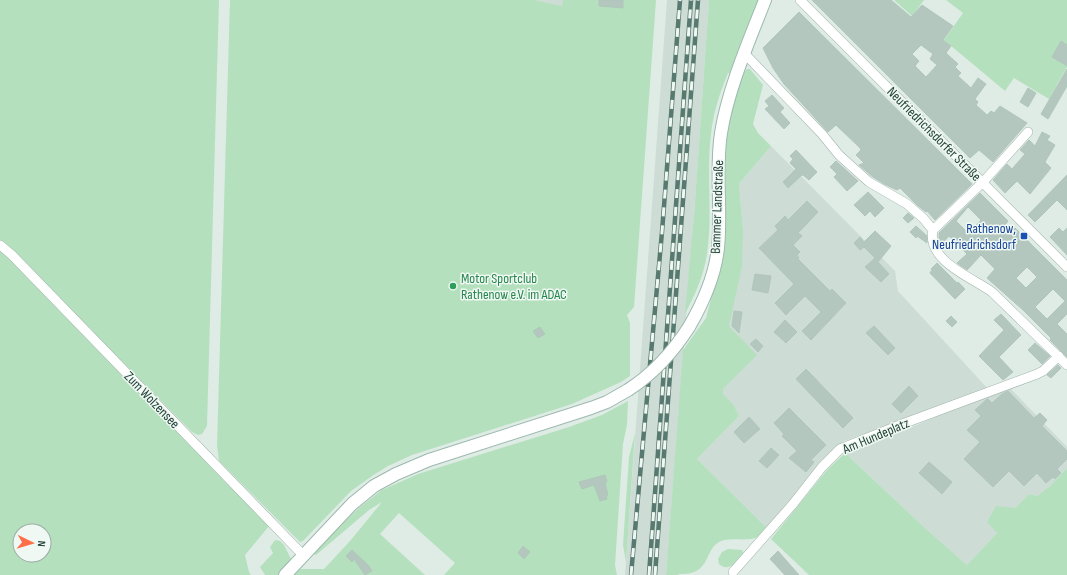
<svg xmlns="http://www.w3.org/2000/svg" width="1067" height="575" font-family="'Sofia Sans Condensed',sans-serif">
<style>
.built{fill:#cddcd4}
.green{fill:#b5e0be;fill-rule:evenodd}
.building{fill:#b4c7be;stroke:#b0c6bc;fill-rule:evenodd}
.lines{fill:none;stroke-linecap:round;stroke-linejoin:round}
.minor-casing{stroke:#a1b4ac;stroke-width:10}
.secondary-casing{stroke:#9cb9ad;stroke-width:14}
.minor{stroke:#fff;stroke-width:9}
.secondary{stroke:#fff;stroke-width:12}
.rail-casing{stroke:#58796f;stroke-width:4.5}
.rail{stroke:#eff8f3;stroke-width:3;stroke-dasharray:9;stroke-linecap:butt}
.secondary-bridge-casing{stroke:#9cb9ad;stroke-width:14;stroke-linecap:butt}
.secondary-bridge{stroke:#fff;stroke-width:12}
.transit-dot{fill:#1a4fb4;stroke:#eff8f3;stroke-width:1.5}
.leisure-dot{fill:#2e9e5b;stroke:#eff8f3;stroke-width:1.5}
.labels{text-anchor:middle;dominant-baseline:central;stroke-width:3;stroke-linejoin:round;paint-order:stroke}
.street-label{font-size:14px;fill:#1e3d34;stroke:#eff8f3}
.transit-label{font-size:14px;fill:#164399;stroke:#eff8f3;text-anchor:end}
.leisure-label{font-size:14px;fill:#27864d;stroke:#eff8f3;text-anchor:start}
</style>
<rect width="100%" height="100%" fill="#deece5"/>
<path class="built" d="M535 0H563L562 6Z
M667 0H709L694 216 666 575H625Z
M771 146 895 271 898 291 988 389 844 441 822 460 768 529 697 459 739 416 734 405 722 394 723 389 756 355 729 326 743 230 739 184Z
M1010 388 1067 447V468L1050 486 1037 496 1029 494 1015 508 997 533 967 565 925 528 845 453 865 447 992 393Z"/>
<path class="green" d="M0 0H219L207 426 202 434 198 435 192 432 11 251 0 242Z
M230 0H535L562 6 563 0H656L634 307 627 315 630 323V376L621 382 572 404 412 455 388 466 372 476 351 491 303 541 300 542 219 461 217 445Z
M709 0H759L732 74 728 73C720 93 713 113 711 134 706 174 713 214 707 254 704 275 695 295 685 314L694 216Z
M894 0H924L912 16Z
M946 0H1067V67L1049 99 1014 78 1005 91 944 40 963 13Z
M747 69H750L763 85 753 124 758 133 771 146 739 184 743 230 742 266 729 326 757 355 723 389V394L734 405 739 416 697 459 768 529C764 532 759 537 755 538 745 541 734 538 724 540 702 546 714 575 680 574L677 575H666L683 350 706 318 722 257 725 218 726 137 739 83 744 72Z
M0 248 269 526 245 555 249 572 251 575H0ZM20 531H44V555H20Z
M628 401 627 425 623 444 615 565 617 575H444L455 563 399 513 380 534 425 575H292L297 569H324L350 541 382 502 369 510 316 555 313 554 336 530 360 507 382 490 418 474 569 427 602 415Z
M635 433 626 562 623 545 629 457Z
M845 453 925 528 967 565 997 533 987 522 996 506 1015 508 1029 494 1037 496 1050 486 1067 468V575H809L771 539 827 470Z
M275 540 280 541 284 545 292 561 279 575H265L260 567 273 553 270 547Z
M728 549 742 550 744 554C738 561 729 573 719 564L718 559 722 552Z"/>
<path class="building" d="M599 0H623V8L599 6Z
M812 0H891L911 17 922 5 953 26 943 40 951 46 946 53 958 64 955 67 961 73 958 76 971 88 978 78 986 84 975 99 978 102 976 105 987 115 991 111 994 113 1000 106 1027 123 993 162 979 150 970 158ZM921 45 933 54 930 59 937 65 926 77 915 66 919 61 912 54Z
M799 12 972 184 935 220 927 211 926 212 917 205 900 188 897 190 884 184 873 177 859 165 864 163 856 155 861 150 860 148 836 125 828 132 784 84 773 68 763 48Z
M1061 41 1067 45V66L1052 57Z
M1067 69V86L1048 119 1041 114Z
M1028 88 1036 93 1028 107 1020 102Z
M772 95 784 108 780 112 790 123 784 129 765 109 769 106 765 101Z
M1042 132 1050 136 1047 140 1055 145 1045 162 1051 168 1030 194 1017 181 1005 193 993 180 1007 164 1012 169 1025 154 1020 150 1029 140 1035 146Z
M796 150 817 172 809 180 803 175H802L788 188 783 182 796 169 790 163 793 159 790 156Z
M836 161 858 181 847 191 834 177 837 174 830 167Z
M1067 175V210L1057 200 1035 222 1028 215Z
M868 192 884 208 875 217 870 211 865 216 854 205Z
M980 193 1008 221 1005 225 1012 231 1015 228 1067 280V314L1057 324 1067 334V357L1050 340 1051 338 1024 311 987 278 995 269 981 255 967 270 957 263 967 254 949 236 941 245 939 240V233ZM968 207 981 220 968 233 956 221ZM1027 267 1037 277 1026 288 1016 278ZM1053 289 1065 301 1047 319 1035 307Z
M807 201 818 212 798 233 802 236 793 245 800 252 797 255 799 258 798 259 830 291 832 289 846 303 811 340 802 331 821 312 805 296 786 315 775 303 794 284 759 248 778 230 775 226 785 216 788 220Z
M908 213 914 218 908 223 903 218Z
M916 226 927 236V243L917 236 916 238 910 232Z
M1059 228 1063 232 1067 228V255L1050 237Z
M875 231 891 246 878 262 889 274 881 282 865 267 875 258 864 247 860 250 854 243 860 237 864 242Z
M937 263 957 283 958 282 965 289 955 299 930 273 932 270 931 269Z
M755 274 771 276 768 293 752 290Z
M734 311 742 312 739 333 732 326Z
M1001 314 1021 335 999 357 1013 372 1003 380 979 356 1004 330 994 320Z
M951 316 957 322 952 327 946 321Z
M785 320 797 332 786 343 774 332Z
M874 326 895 348 888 355 866 333Z
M540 327 545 334 538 338 533 331Z
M756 339 763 346 758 352 750 344Z
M1035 343 1050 356 1042 364 1028 350Z
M1058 365 1061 368 1051 378 1047 375Z
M806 369 853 418 843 428 796 379Z
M909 386 918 396 901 413 892 404Z
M1008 391 1034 418 1040 413 1047 420 1042 426 1067 451V459L1057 469 1061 473 1055 479 1053 477 1046 483 1037 473 1024 486 1009 471 993 487 964 459 980 442 967 430 981 416 975 410 987 399H988L992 403 1002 394Z
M789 408 826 445 811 460 814 462 806 472 789 458 797 451 782 436 784 434 774 423Z
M749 417 760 429 744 443 734 432Z
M771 448 779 455 767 468 759 461Z
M929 462 952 482 942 494 919 473Z
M605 475 607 482H605L608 495 606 496 607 499 600 501 594 485 582 489 579 482Z
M523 546 530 552 524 559 518 553Z
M352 550 368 565 372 571 365 575 354 559 352 562 346 556Z
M778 551 799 575H785L770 559Z"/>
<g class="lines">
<g class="minor-casing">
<path id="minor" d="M800 0 1067 267
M745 54 822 134 839 155 869 182 907 204 923 218 933 230C926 261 973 278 992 292L1067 365
M933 230 983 182 1028 132
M0 245 12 255 303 555
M733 572 793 504 822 467 840 449 905 423 1037 374 1043 371 1059 356"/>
</g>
<g class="secondary-casing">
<path id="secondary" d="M689 327C703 303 715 276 718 248 722 210 715 171 721 133 728 89 749 41 765 0
M285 575 352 504 374 486 396 474 429 460 591 408 607 402 628 390"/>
</g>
<use href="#minor" class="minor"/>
<use href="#secondary" class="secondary"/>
<g class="rail-casing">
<path id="rail" d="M631 575 662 232 680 0
M649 575 691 0
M655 575 698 0"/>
</g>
<use href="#rail" class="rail"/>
<g class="secondary-bridge-casing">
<path id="secondary-bridge" d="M628 390C653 374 673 352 689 327"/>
</g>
<use href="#secondary-bridge" class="secondary-bridge"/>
</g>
<rect class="transit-dot" x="1020" y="232" width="8" height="8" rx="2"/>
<circle class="leisure-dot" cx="453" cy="286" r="4"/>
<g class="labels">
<g class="street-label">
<text transform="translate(934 134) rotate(45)">Neufriedrichsdorfer Straße</text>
<text transform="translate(717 207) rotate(-88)">Bammer Landstraße</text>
<text transform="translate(152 400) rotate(46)">Zum Wolzensee</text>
<text transform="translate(876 436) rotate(-23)">Am Hundeplatz</text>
</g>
<g class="transit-label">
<text x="1016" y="228">Rathenow,<tspan x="1016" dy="16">Neufriedrichsdorf</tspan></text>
</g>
<g class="leisure-label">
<text x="461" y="278">Motor Sportclub<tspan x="461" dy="16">Rathenow e.V. im ADAC</tspan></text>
</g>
</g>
<g transform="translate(32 543) rotate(95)"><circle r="19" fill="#eff8f3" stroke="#9bada7"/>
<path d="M0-3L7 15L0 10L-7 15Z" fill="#ff6e49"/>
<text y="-6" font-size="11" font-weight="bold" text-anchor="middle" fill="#1e3d34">N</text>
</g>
</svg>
